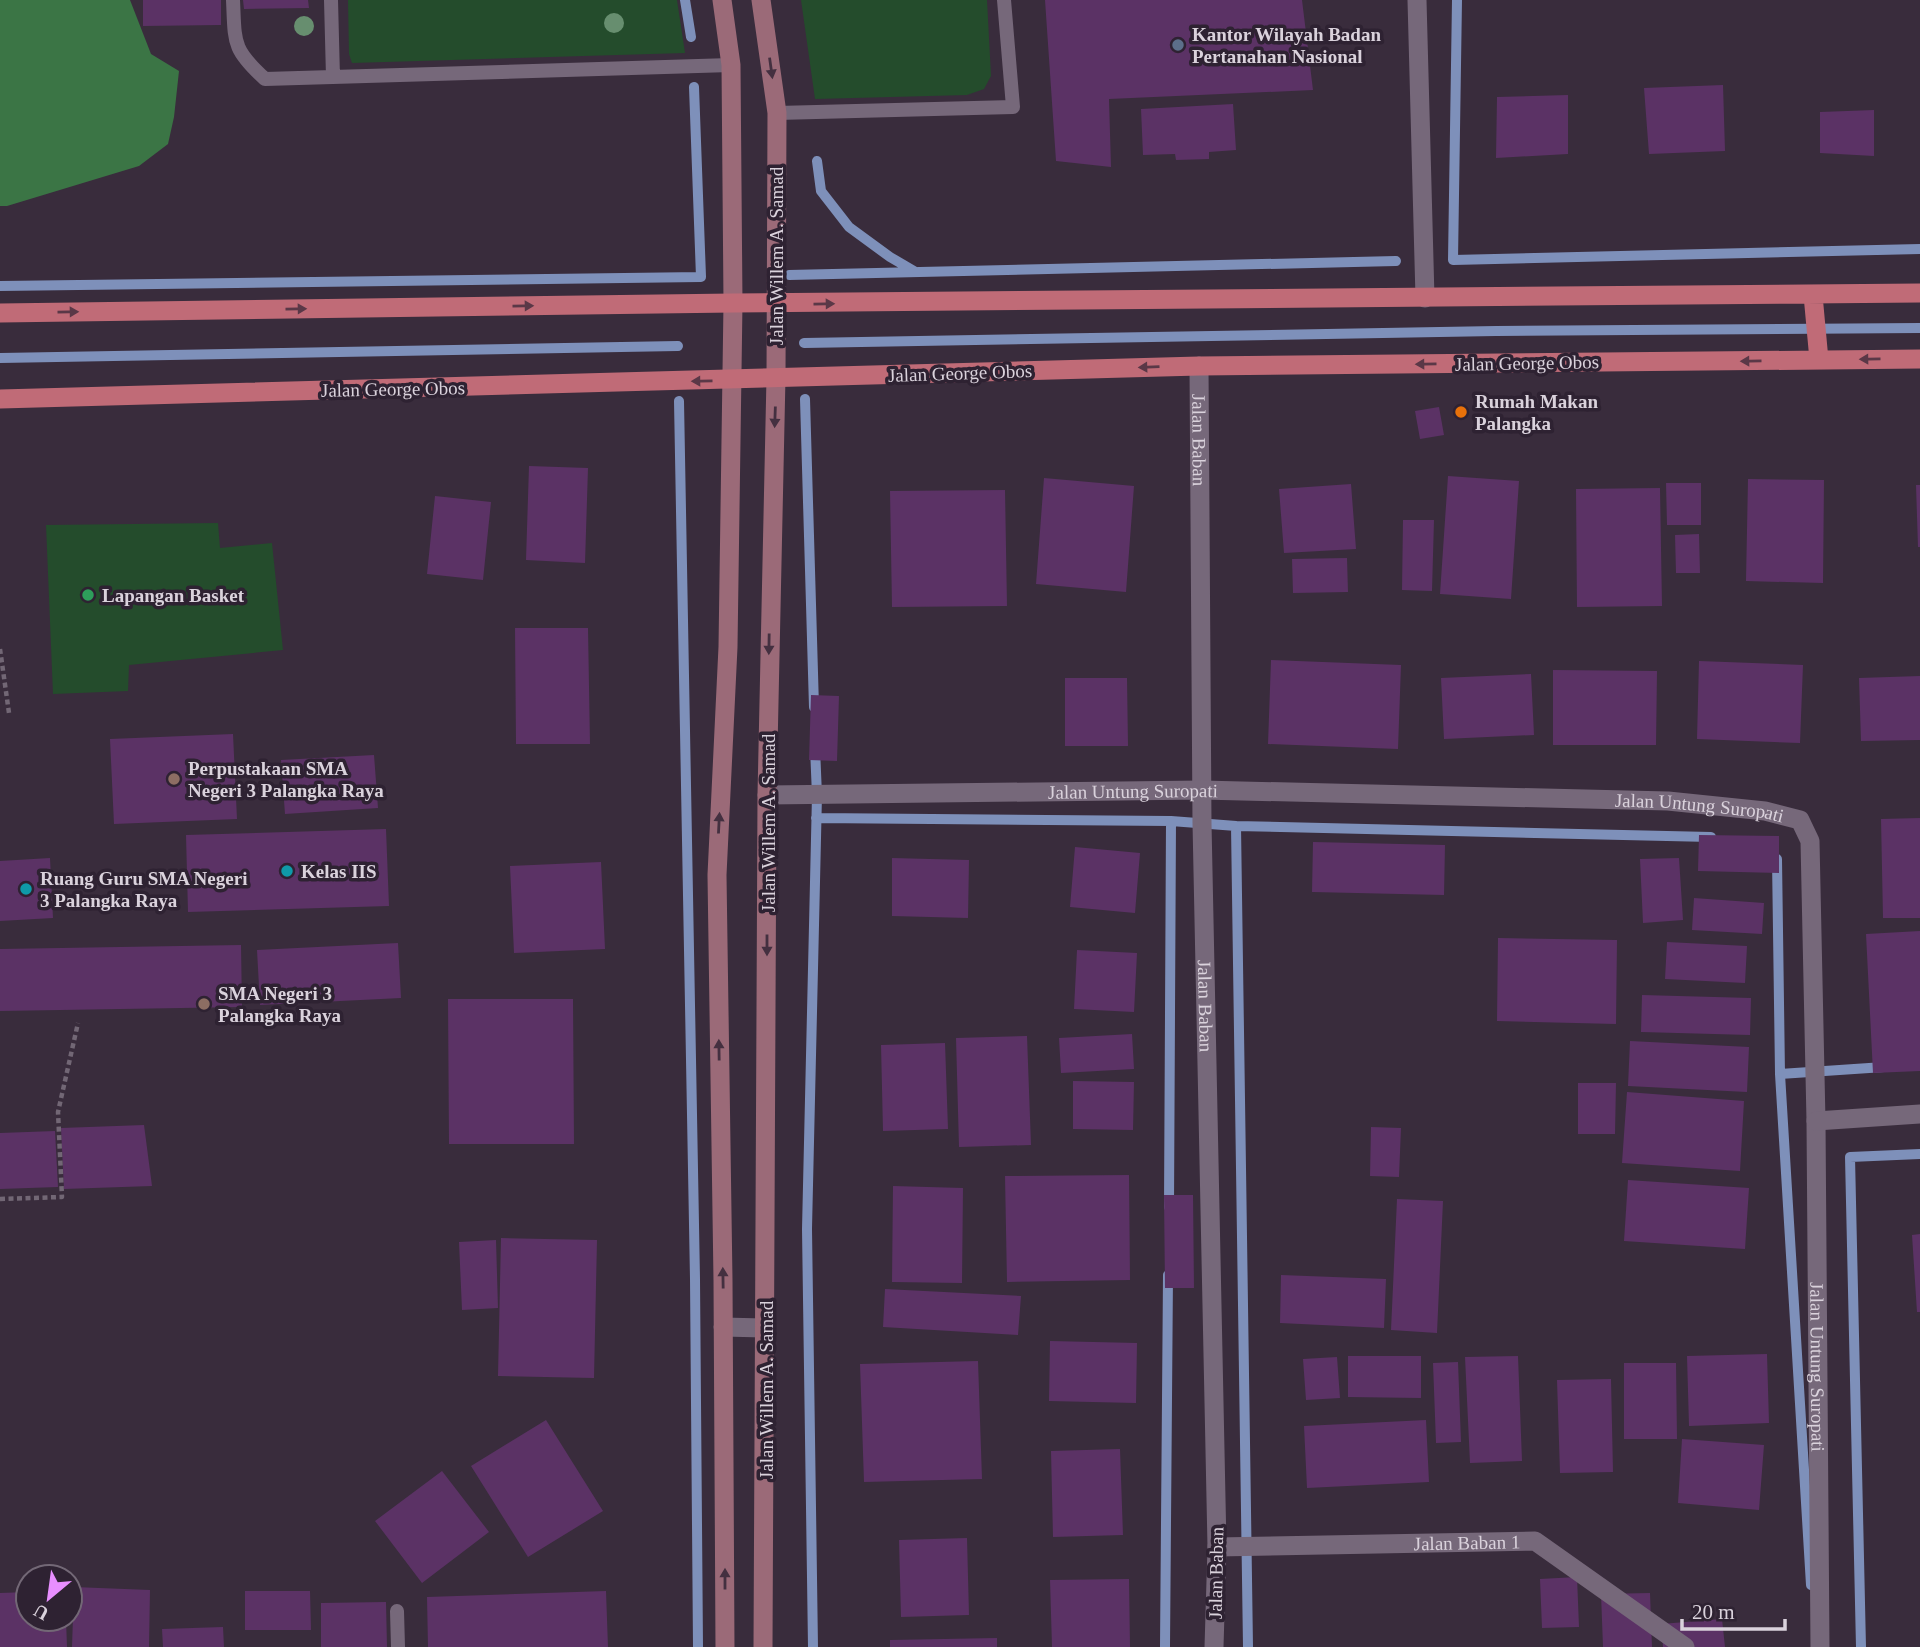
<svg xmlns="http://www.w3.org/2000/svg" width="1920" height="1647" font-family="'Times New Roman',serif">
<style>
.green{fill:#244c2c}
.forest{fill:#3b7545}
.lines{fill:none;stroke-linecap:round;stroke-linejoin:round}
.stream{stroke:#7e90ba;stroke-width:10}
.building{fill:#5b3265}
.path{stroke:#726775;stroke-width:4.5;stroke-dasharray:5 3.5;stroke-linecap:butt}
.service{stroke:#76687a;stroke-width:14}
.minor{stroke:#76687a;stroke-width:19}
.tertiary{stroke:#76687a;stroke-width:19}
.secondary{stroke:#9b6a78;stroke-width:19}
.primary{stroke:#c06b77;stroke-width:19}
.tree{fill:#678e6f}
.oneway{fill:#443040}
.oneway2{fill:#5a3847}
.service-dot{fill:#5c6f8a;stroke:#2e2232;stroke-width:2.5}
.food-dot{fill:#e8710a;stroke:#2e2232;stroke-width:2.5}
.leisure-dot{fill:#2e9e5b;stroke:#2e2232;stroke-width:2.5}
.education-dot{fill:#8d6e63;stroke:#2e2232;stroke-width:2.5}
.culture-dot{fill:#0f9aa8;stroke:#2e2232;stroke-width:2.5}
.labels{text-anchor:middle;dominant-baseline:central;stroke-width:7;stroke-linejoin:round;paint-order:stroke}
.poi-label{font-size:19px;font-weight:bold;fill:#dad2dc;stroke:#2e2232;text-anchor:start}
.street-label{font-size:19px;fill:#dad2dc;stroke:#2e2232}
</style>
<rect width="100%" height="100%" fill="#392c3c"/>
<path class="green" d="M348 0H677L685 53 352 63 349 54Z
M801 0H987L991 76 984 89 967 95 815 99Z
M218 523 220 548 272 543 283 650 129 665 128 691 53 694 46 525Z"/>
<path class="forest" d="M0 0H130L151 54 179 71 174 117 168 144 139 166 7 206H0Z"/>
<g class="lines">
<path class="stream" d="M685 0 691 37
M1457 0 1453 260 1920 249
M817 161 821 191 849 227 890 257 914 271
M789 275 1396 261
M0 286 701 277 694 87
M804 343 1496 331 1920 328
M0 358 678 346
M805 399 814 707
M679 401 695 1279 698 1647
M816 818 1171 821 1169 1207
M1171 821 1236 826
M1777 859 1780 1074 1884 1067
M1780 1074 1811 1585
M813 1647 807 1229 817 795 815 748
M1165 1647 1168 1275
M1248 1647 1236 826 1711 837
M1861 1647 1850 1157 1920 1154"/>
</g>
<path class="building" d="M143 0H221V25L143 26Z
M243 0H308L309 8 244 9Z
M1045 0H1302L1313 90 1109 99 1111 167 1056 161Z
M1723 85 1725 151 1649 154 1644 88Z
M1568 95V154L1496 158 1497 97Z
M1233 104 1236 150 1209 152V159L1176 160 1175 154 1143 155 1141 109Z
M1874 110V156L1820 153V112Z
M1439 407 1444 435 1420 439 1415 411Z
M529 466 588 468 585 563 526 560Z
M1448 476 1519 481 1511 599 1440 594Z
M1044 478 1134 486 1126 592 1036 584Z
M1748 479 1824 480 1823 583 1746 581Z
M1666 483H1701V525H1667Z
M1351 484 1356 549 1284 553 1279 489Z
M1916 485H1920V547H1918Z
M1660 488 1662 606 1577 607 1576 489Z
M1005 490 1007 606 892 607 890 491Z
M435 496 491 502 483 580 427 574Z
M1403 520H1434L1432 591 1402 590Z
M1699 534 1700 573H1676L1675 535Z
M1347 558 1348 592 1293 593 1292 559Z
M515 628H588L590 744H516Z
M1271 660 1401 665 1398 749 1268 744Z
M1699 661 1803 665 1800 743 1697 739Z
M1553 670 1657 671 1656 745H1553Z
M1531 674 1534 735 1444 739 1441 678Z
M1920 676V740L1861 741 1859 678Z
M1065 678H1127L1128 746H1065Z
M811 695 839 696 837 761 809 760Z
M233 734 237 819 114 824 110 739Z
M374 755 378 808 285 814 281 760Z
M1920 818V918H1883L1881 819Z
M386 829 389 906 188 912 186 835Z
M1699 835 1779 836V873L1698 871Z
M1313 842 1445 845 1444 895 1312 892Z
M1075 847 1140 853 1135 913 1070 907Z
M50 858 53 918 0 921V861Z
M892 858 969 860 968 918 892 916Z
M1679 858 1683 920 1643 923 1640 859Z
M601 862 605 949 514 953 510 866Z
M1694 898 1764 903 1762 934 1692 930Z
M1920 931V1071L1873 1073 1866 934Z
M1498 938 1617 940 1616 1024 1497 1021Z
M1667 942 1747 946 1745 983 1665 979Z
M398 943 401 998 260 1005 257 950Z
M241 945 242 1007 0 1011V949Z
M1077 950 1137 953 1134 1012 1074 1009Z
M1642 995 1751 998 1750 1035 1641 1032Z
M448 999H573L574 1144H449Z
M1132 1034 1134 1069 1061 1073 1059 1038Z
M1027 1036 1031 1145 959 1147 956 1038Z
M1630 1041 1749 1047 1747 1092 1628 1086Z
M945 1043 948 1129 883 1131 881 1045Z
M1073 1081 1134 1082 1133 1130 1073 1129Z
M1578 1083H1616L1615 1134H1578Z
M1627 1092 1744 1101 1740 1171 1622 1163Z
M144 1125 152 1186 64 1189 61 1128Z
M1371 1127 1401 1128 1399 1177 1370 1176Z
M55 1131 58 1187 0 1189V1133Z
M1129 1175 1130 1280 1007 1282 1005 1176Z
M1628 1180 1749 1188 1745 1249 1624 1241Z
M893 1186 963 1188 962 1283 892 1282Z
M1164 1195H1193L1194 1288H1165Z
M1397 1199 1443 1201 1437 1333 1391 1330Z
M1920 1234V1312H1917L1912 1235Z
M501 1238 597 1240 594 1378 498 1376Z
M496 1240 498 1308 462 1310 459 1242Z
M1281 1275 1386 1279 1384 1328 1280 1323Z
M885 1289 1021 1296 1018 1335 883 1327Z
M1050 1341 1137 1343 1136 1403 1049 1401Z
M1767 1354 1769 1423 1689 1426 1687 1356Z
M1348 1356H1421V1398L1348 1397Z
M1518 1356 1522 1461 1470 1463 1465 1357Z
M1337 1357 1340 1398 1306 1400 1303 1359Z
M978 1361 982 1479 864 1482 860 1364Z
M1458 1362 1461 1442 1436 1443 1433 1363Z
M1624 1363H1676L1677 1439H1624Z
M1611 1379 1613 1472 1560 1473 1557 1380Z
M546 1420 603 1511 528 1557 471 1466Z
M1426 1420 1429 1482 1307 1488 1304 1426Z
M1682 1439 1764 1445 1759 1510 1678 1503Z
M1120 1449 1123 1535 1053 1537 1051 1451Z
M442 1471 489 1532 422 1583 375 1521Z
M967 1538 969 1615 901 1617 899 1540Z
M1577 1577 1579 1627 1542 1628 1540 1579Z
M1129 1579 1130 1647H1052L1050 1580Z
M74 1587 150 1590 149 1647H72Z
M245 1591H310L311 1630H245Z
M606 1591 608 1647H428L427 1597Z
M28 1592V1619H66L67 1647H0V1593Z
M1650 1593 1652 1647H1603L1601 1594Z
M386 1602 387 1647H321V1603Z
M1722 1619 1725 1647H1663L1661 1624Z
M223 1627 224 1647H163L162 1629Z
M997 1638V1647H890V1640Z"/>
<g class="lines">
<path class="path" d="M0 649 9 713
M0 1199 62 1197 58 1112 78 1023"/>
<path class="service" d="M233 0C235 43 232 49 265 79L731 65
M331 0 333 77
M777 113 1013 107 1004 0
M397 1611 398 1647"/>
<g class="minor">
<path d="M1417 0 1425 298"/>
<path id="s1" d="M1199 366 1202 823 1217 1547 1214 1647"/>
<path id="s2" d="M767 795 1202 790 1668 801 1765 811 1800 820 1810 841 1816 1121 1820 1647"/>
<path d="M1816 1121 1920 1114"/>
<path id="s3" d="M1217 1547 1535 1541 1685 1647"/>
</g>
<path class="tertiary" d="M723 1327 766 1328"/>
<path class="secondary" d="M722 0 731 65 733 303 728 647 717 875 723 1280 725 1647
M761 0 777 113 776 377 767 795 763 1647"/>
<path class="primary" d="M1813 295 1819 360
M0 313 733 303 1920 293
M0 399 1199 366 1920 359"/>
</g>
<g class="tree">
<circle cx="614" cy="23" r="10"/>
<circle cx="304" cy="26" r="10"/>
</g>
<defs><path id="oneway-solid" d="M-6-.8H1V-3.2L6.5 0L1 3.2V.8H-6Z" transform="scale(1.75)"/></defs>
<g class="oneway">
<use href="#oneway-solid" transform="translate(771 68) rotate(82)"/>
<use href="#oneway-solid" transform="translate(775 417) rotate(92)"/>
<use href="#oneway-solid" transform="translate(769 644) rotate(91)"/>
<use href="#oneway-solid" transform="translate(719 823) rotate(-87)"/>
<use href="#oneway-solid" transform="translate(767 945) rotate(90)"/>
<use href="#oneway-solid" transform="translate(719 1050) rotate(-91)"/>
<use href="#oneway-solid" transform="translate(723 1278) rotate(-91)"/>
<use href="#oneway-solid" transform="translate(725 1579) rotate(-90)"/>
</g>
<g class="oneway2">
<use href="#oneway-solid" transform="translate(824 304) rotate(-1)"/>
<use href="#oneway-solid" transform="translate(523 306) rotate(-1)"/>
<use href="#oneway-solid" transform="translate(296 309) rotate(-1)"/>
<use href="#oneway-solid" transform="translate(68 312) rotate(-1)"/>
<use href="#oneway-solid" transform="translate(1870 359) rotate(179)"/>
<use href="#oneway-solid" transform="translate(1751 361) rotate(179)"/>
<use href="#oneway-solid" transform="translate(1426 364) rotate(179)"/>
<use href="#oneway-solid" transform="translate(1149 367) rotate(178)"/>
<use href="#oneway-solid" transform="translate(702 381) rotate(179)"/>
</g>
<circle class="service-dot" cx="1178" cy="45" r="7"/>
<circle class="food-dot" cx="1461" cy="412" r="7"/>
<circle class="leisure-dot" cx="88" cy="595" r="7"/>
<g class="education-dot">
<circle cx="174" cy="779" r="7"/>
<circle cx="204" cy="1004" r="7"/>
</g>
<g class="culture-dot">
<circle cx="287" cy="871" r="7"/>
<circle cx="26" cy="889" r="7"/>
</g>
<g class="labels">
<g class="poi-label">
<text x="1192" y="34">Kantor Wilayah Badan<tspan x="1192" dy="22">Pertanahan Nasional</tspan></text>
<text x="1475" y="401">Rumah Makan<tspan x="1475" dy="22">Palangka</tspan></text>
<text x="102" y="595">Lapangan Basket</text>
<text x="188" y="768">Perpustakaan SMA<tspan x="188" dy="22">Negeri 3 Palangka Raya</tspan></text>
<text x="301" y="871">Kelas IIS</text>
<text x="40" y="878">Ruang Guru SMA Negeri<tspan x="40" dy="22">3 Palangka Raya</tspan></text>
<text x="218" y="993">SMA Negeri 3<tspan x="218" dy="22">Palangka Raya</tspan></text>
</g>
<g class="street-label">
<text transform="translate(776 256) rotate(-90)">Jalan Willem A. Samad</text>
<text transform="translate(1527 363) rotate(-1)">Jalan George Obos</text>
<text transform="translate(960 373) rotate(-2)">Jalan George Obos</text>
<text transform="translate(393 389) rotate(-1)">Jalan George Obos</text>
<text stroke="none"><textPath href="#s1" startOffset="74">Jalan Baban</textPath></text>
<text stroke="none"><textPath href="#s2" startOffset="366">Jalan Untung Suropati</textPath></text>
<text stroke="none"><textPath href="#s2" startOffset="933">Jalan Untung Suropati</textPath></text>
<text transform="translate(768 823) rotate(-90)">Jalan Willem A. Samad</text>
<text stroke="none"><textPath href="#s1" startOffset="640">Jalan Baban</textPath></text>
<text stroke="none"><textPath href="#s2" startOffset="1584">Jalan Untung Suropati</textPath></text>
<text transform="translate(766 1390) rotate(-90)">Jalan Willem A. Samad</text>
<text stroke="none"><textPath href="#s3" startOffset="250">Jalan Baban 1</textPath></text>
<text transform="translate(1216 1573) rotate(-89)">Jalan Baban</text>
</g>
</g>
<g transform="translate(49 1598) rotate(209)"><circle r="33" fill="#2e2232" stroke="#736876" stroke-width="2"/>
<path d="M0-5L12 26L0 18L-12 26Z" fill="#e88eff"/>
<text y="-10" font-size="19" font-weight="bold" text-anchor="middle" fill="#dad2dc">U</text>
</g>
<path d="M1682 1619v10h103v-10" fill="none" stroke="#dad2dc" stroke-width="3.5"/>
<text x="1692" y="1619" font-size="21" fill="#dad2dc" stroke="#2e2232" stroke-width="5" paint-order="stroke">20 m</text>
</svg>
